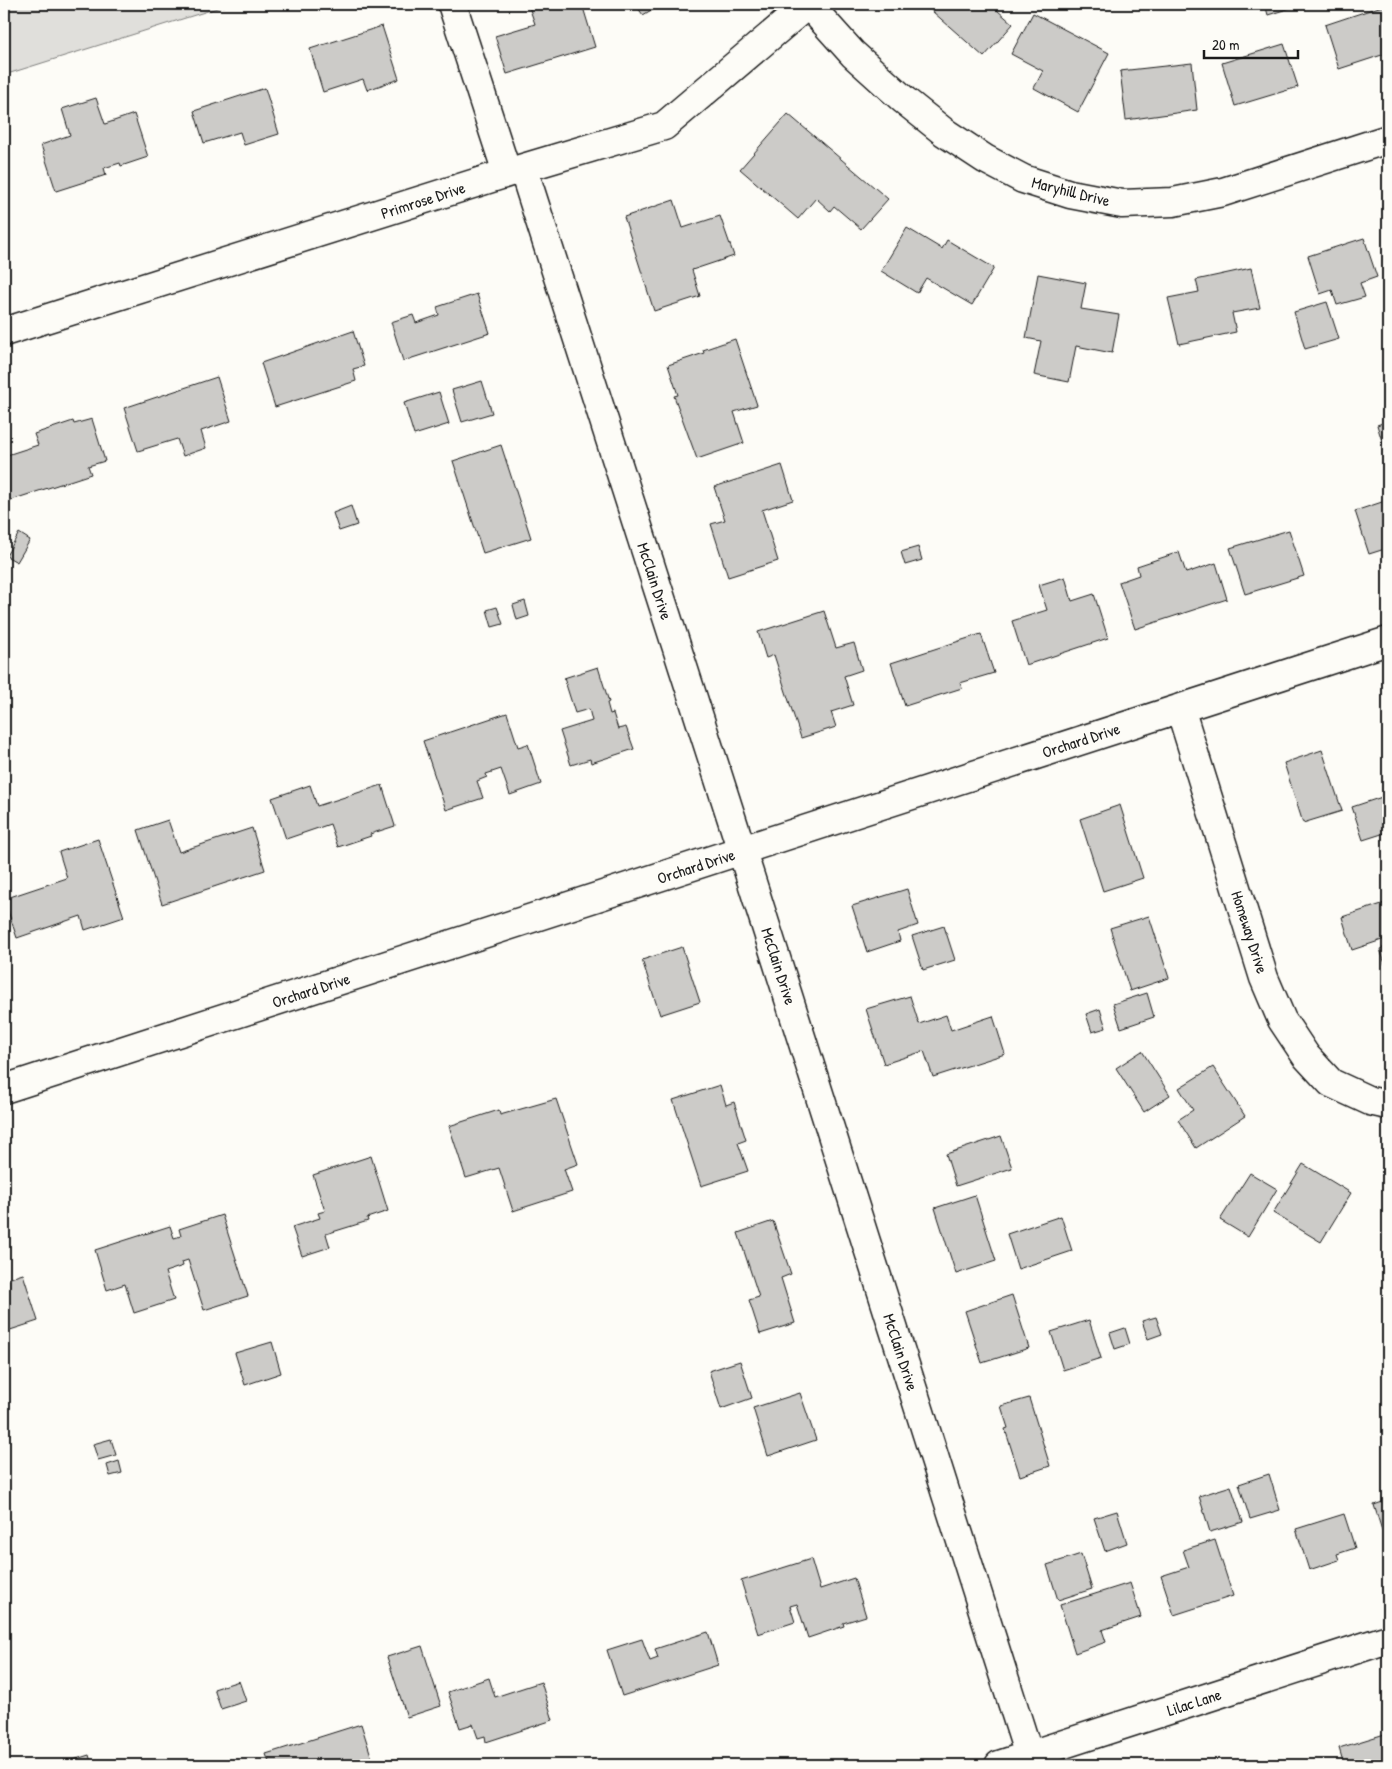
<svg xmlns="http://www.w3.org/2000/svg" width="1392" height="1769" font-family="'Patrick Hand',sans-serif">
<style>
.green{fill:#e0dfdb;stroke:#7e7e7c}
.building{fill:#cccbc8;stroke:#1c1c1c}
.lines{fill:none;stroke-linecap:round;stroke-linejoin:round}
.minor-casing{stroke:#1c1c1c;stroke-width:31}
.minor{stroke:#fdfcf7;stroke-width:28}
.labels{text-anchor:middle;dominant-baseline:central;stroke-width:4;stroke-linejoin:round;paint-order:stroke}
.street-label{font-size:16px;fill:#1c1c1c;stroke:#fdfcf7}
</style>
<rect width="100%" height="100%" fill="#fdfcf7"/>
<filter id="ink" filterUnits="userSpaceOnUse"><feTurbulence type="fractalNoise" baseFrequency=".02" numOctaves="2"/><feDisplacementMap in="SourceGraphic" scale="10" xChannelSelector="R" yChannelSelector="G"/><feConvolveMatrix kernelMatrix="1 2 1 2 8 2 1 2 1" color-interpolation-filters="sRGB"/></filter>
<g filter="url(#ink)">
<path class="green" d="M4 4H230L4 75Z"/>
<path class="building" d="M528 4H582L595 47 507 74 495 36 535 24Z
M635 4H661L643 15Z
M924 4H990L1013 24 984 57Z
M1265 4H1303L1268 15Z
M1388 4V53L1339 69 1325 25Z
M1033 13 1109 53 1078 112 1034 88 1043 71 1011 54Z
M382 26 399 79 367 90 363 79 323 92 310 49Z
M1284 44 1298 87 1235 106 1222 63Z
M1192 63 1197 110 1126 120 1120 71Z
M265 88 279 134 244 145 240 132 204 143 194 111Z
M96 98 105 124 134 114 148 157 121 166 120 163 104 168 106 175 56 191 41 145 70 135 62 109Z
M788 114 888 199 861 229 834 206 830 211 816 198 798 219 740 169Z
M674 200 683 228 720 216 734 256 692 270 700 296 654 311 624 217Z
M907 228 942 249 947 240 994 268 972 305 926 278 917 293 881 271Z
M1364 238 1377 277 1360 283 1365 297 1337 305 1332 290 1320 294 1308 256Z
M1251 268 1260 308 1232 313 1236 332 1179 344 1168 298 1199 292 1196 280Z
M1038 274 1086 283 1081 309 1119 315 1112 353 1076 346 1069 382 1034 375 1041 341 1026 338Z
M477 294 490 333 403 361 391 322 413 315 416 323 439 315 437 307Z
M1327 302 1339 339 1305 349 1294 312Z
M353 331 364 366 353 369 356 381 275 407 261 363Z
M735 339 757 405 734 412 744 443 697 459 674 396 678 395 668 365 704 353 703 350Z
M217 377 231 421 201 431 206 448 183 456 177 439 138 451 124 408Z
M482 381 492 413 462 422 452 390Z
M439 392 449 424 414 435 404 403Z
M92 419 105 461 88 466 91 474 8 501 4 488V456L38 445 34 434 73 421 74 424Z
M1388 421V460L1377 425Z
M501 445 531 538 483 553 453 461Z
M782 465 793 500 762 510 778 561 728 577 711 524 725 520 714 487Z
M1388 500V548L1369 554 1355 511Z
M351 506 357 525 339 531 333 513Z
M1289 530 1304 576 1245 594 1230 548Z
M19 533 30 540 17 562 6 556Z
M918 547 922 560 905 565 901 552Z
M1179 552 1186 573 1216 563 1227 599 1135 629 1119 582 1139 575 1137 566Z
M1065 577 1072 601 1094 594 1108 638 1026 665 1012 621 1047 610 1039 585Z
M525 601 529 616 517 620 513 605Z
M497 607 503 624 492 627 487 610Z
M824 611 836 648 854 643 862 670 844 676 853 705 831 712 836 727 801 738 774 655 766 658 758 632Z
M981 634 994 673 960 683 962 688 905 706 891 663Z
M598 667 609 702 607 703 610 714 613 713 618 729 626 727 634 749 591 763 590 759 571 765 560 731 592 721 589 709 575 713 564 678Z
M507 713 518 747 528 744 541 784 510 795 501 769 486 774 487 777 477 781 483 798 446 810 423 741Z
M1322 750 1342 811 1303 823 1284 763Z
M310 785 317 806 382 785 395 826 370 834 371 836 338 847 330 824 286 839 272 798Z
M1388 795V832L1363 840 1352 807Z
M1120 805 1143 878 1103 891 1080 819Z
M168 820 179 852 252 828 265 870 162 904 138 830Z
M98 839 124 917 85 930 81 916 17 938 4 899 67 878 59 852Z
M907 889 918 925 898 932 900 941 867 952 852 906Z
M1388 902V938L1352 950 1342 917Z
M1149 916 1169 978 1130 991 1110 928Z
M944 926 955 960 923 970 912 936Z
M1388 946V973L1380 949Z
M682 947 700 1002 660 1015 642 960Z
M1147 993 1154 1017 1121 1028 1113 1004Z
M910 996 919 1024 946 1015 951 1030 993 1016 1005 1054 933 1077 924 1051 884 1064 866 1009Z
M1100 1009 1106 1028 1092 1032 1086 1014Z
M1142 1051 1170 1095 1144 1112 1116 1068Z
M1213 1067 1245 1116 1196 1148 1178 1120 1193 1110 1179 1088Z
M720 1085 726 1105 734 1102 746 1140 738 1143 748 1171 701 1186 673 1100Z
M556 1099 578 1164 564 1169 572 1192 513 1211 499 1168 466 1178 449 1126 499 1110 500 1115Z
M1001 1136 1012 1168 956 1186 946 1154Z
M371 1156 388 1211 367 1218 368 1221 326 1234 330 1247 302 1256 292 1227 320 1218 318 1213 325 1211 313 1175Z
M1303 1164 1351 1193 1321 1242 1273 1213Z
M1250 1173 1277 1189 1248 1237 1220 1220Z
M975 1195 996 1261 956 1274 935 1208Z
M222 1215 248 1296 204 1310 188 1260 182 1262 183 1266 165 1272 174 1300 134 1313 125 1284 107 1290 95 1250 170 1226 174 1238 181 1236 179 1229Z
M1061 1216 1072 1251 1018 1269 1007 1234Z
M773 1221 791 1274 781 1278 795 1323 760 1334 749 1300 759 1297 738 1233Z
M23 1274 38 1321 4 1332V1280Z
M1012 1295 1029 1348 982 1363 965 1311Z
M1156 1317 1162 1334 1148 1339 1142 1321Z
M1089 1320 1101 1358 1063 1370 1051 1332Z
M1125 1328 1130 1344 1115 1349 1110 1333Z
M4 1334 9 1349 4 1350Z
M272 1342 281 1373 245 1385 235 1353Z
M740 1361 752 1398 721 1409 709 1371Z
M800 1393 816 1440 768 1456 753 1408Z
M1029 1398 1050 1466 1020 1476 1005 1429 1008 1428 1001 1406Z
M111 1439 116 1455 98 1460 93 1444Z
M119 1461 122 1473 110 1476 107 1465Z
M1269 1474 1280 1510 1250 1519 1239 1484Z
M1231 1486 1243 1522 1210 1532 1199 1496Z
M1388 1500V1543H1386L1374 1505Z
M1117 1511 1127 1543 1105 1551 1094 1518Z
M1344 1514 1355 1548 1337 1554 1339 1560 1309 1570 1296 1529Z
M1215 1540 1233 1596 1174 1615 1161 1576 1189 1567 1183 1550Z
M1081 1554 1092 1589 1058 1600 1047 1565Z
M811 1559 820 1589 854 1578 866 1616 843 1623 844 1626 808 1638 797 1604 790 1606 795 1622 758 1634 741 1581Z
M1130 1583 1141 1617 1102 1630 1106 1642 1075 1653 1060 1605Z
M708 1632 718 1665 622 1696 607 1650 642 1639 650 1661 658 1658 655 1649Z
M422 1646 441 1706 407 1717 387 1657Z
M489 1678 495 1697 541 1682 553 1720 486 1742 485 1736 478 1738 473 1724 460 1728 448 1692Z
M239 1681 246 1701 221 1709 214 1689Z
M361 1724 374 1765H270L266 1754Z
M1388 1733V1765H1344L1339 1748Z
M89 1755 92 1765H57Z"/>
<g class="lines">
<g class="minor-casing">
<path id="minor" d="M452 4 507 173
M808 4 853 54 904 100 944 132 985 159 1023 179 1070 194 1122 204 1173 202 1223 192 1388 139
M523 168 742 851 1032 1765
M4 332 523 168 664 126 808 4
M1180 708 1264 978 1282 1020 1306 1056 1331 1083 1370 1101 1388 1105
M4 1089 1388 641
M999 1765 1388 1639"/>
</g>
<use href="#minor" class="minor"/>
</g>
</g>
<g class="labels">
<g class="street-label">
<text transform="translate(1071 191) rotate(14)">Maryhill Drive</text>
<text transform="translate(423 200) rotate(-18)">Primrose Drive</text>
<text transform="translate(655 581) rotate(72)">McClain Drive</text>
<text transform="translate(1081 740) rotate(-18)">Orchard Drive</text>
<text transform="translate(696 866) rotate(-18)">Orchard Drive</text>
<text transform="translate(1250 932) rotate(72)">Homeway Drive</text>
<text transform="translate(779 966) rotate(72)">McClain Drive</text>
<text transform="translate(311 990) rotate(-18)">Orchard Drive</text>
<text transform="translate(901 1352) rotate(72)">McClain Drive</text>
<text transform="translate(1194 1702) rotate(-18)">Lilac Lane</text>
</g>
</g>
<rect width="1392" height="1769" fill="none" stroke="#fdfcf7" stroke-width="20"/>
<rect x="10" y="10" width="1372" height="1749" fill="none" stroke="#1c1c1c" stroke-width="2" filter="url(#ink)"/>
<path d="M1204 50v8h94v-8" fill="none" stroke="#1c1c1c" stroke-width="2.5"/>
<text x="1212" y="50" font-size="15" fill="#1c1c1c" stroke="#fdfcf7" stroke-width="4" paint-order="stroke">20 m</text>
</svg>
